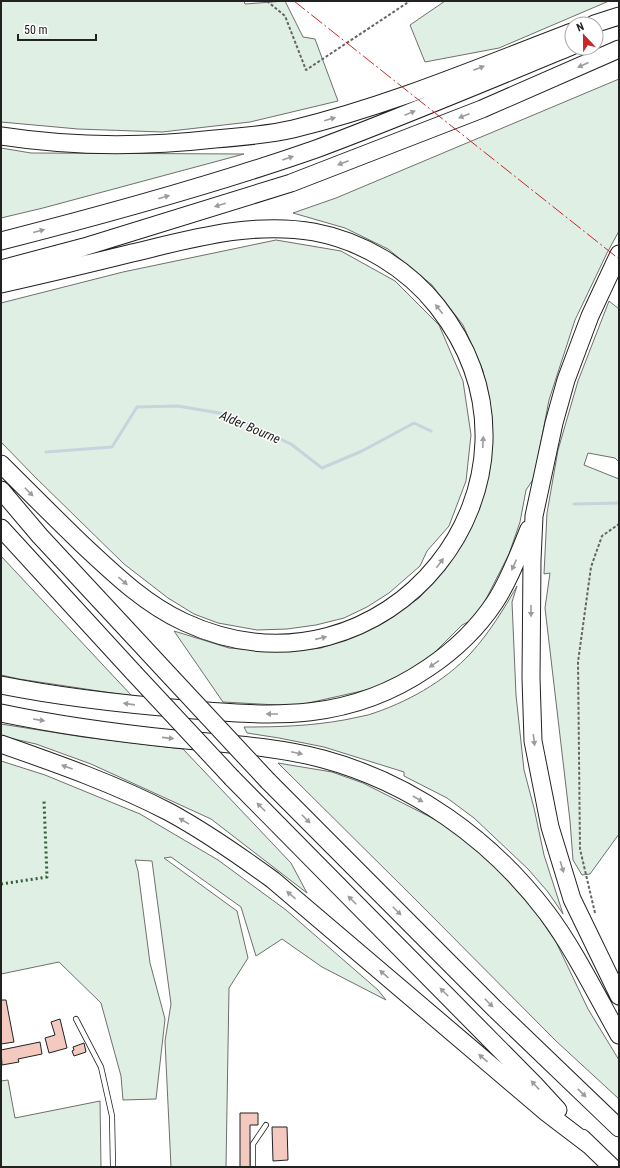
<svg xmlns="http://www.w3.org/2000/svg" width="620" height="1168" font-family="'Roboto Condensed',sans-serif">
<style>
.green{fill:#e0efe3;stroke:#6f6f6f}
.lines{fill:none;stroke-linecap:round;stroke-linejoin:round}
.stream{stroke:#c7d3dd;stroke-width:3}
.building{fill:#f3c9c0;stroke:#222}
.lane-casing{stroke:#222;stroke-width:6}
.highway-casing{stroke:#222;stroke-width:19}
.path{stroke:#646464;stroke-width:2;stroke-dasharray:3 2;stroke-linecap:butt}
.lane{stroke:#fff;stroke-width:4.5}
.highway{stroke:#fff;stroke-width:17}
.highway-bridge-casing{stroke:#222;stroke-width:19;stroke-linecap:butt}
.highway-bridge{stroke:#fff;stroke-width:17}
.hedge{stroke:#2f5e38;stroke-width:3;stroke-dasharray:2 3;stroke-linecap:butt}
.power{stroke:#c62828;stroke-width:1;stroke-dasharray:14 3 2 3;stroke-linecap:butt}
.oneway{fill:#9c9c9c}
.labels{text-anchor:middle;dominant-baseline:central;stroke-width:3;stroke-linejoin:round;paint-order:stroke}
.water-label{font-size:13px;font-style:italic;fill:#222;stroke:#fff}
</style>
<rect width="100%" height="100%" fill="#fff"/>
<path class="green" d="M1 1H244L245 4 285 1 303 37 315 39 338 101 250 122 162 132 78 129 1 122Z
M445 1H609L499 48 425 62 410 25Z
M619 79V231L607 253 575 320 549 400 534 478 526 490 520 522 509 554 484 603 472 620 462 625 430 657 384 686 295 706 223 702 174 631 229 648 267 651 310 649 321 648 354 637 385 622 419 598 447 567 472 524 488 474 492 427 483 371 463 325 432 285 388 249 345 228 293 213 336 198Z
M1 148 31 153 244 154 43 208 1 218Z
M276 240 341 251 395 281 439 325 463 381 471 435 466 481 449 526 427 551 420 566 389 593 367 607 344 618 316 625 287 629 257 630 218 623 194 614 168 598 124 564 35 477 1 442V303L123 272Z
M609 301 619 309V462L615 458 588 453 584 465 619 479V834L590 874 582 875 573 860 570 821 545 608 550 573 544 574 547 513 558 450 578 381Z
M1 556 132 696 19 679 1 675Z
M517 586 512 602 516 695 524 770 534 808 544 855 563 914 548 892 528 869 474 818 447 798 404 776V772L324 747 279 738 247 733 244 727C279 727 310 726 344 720 352 718 360 717 368 715 406 703 444 682 471 653 489 633 504 609 517 586Z
M1 724 83 737 183 749 291 863 307 893 211 819 91 764 36 744 1 736Z
M1 761 45 775 140 814 218 860 286 910 378 990 386 1000 322 967 282 939 256 956 241 907 171 857 164 858 237 911 248 958 229 988 226 1167H171L165 1041 171 1004 152 861 135 860 138 871 150 963 165 1019 156 1099 123 1100 121 1076 101 1003 59 962 1 974Z
M278 763 332 772 363 783 448 826 477 850 507 878 532 907 556 942 588 1009 619 1060V1099L556 1041 416 900Z
M8 1080 15 1118 100 1101 101 1167H1V1081Z"/>
<g class="lines">
<path class="stream" d="M46 452 112 447 137 407 178 406 225 414 291 444 322 468 362 451 414 423 431 431
M574 504 619 503"/>
</g>
<path class="building" d="M1 1000H6L14 1042 1 1044Z
M60 1019 67 1048 49 1053 45 1038 55 1035 51 1022Z
M40 1042 42 1054 18 1059 19 1062 2 1065 1 1050Z
M84 1043 86 1052 74 1056 72 1051 74 1050 73 1047Z
M240 1113H258V1125H250V1167H240Z
M272 1127H287L288 1160 273 1161Z"/>
<g class="lines">
<g class="lane-casing">
<path id="lane" d="M76 1019 101 1067 112 1116 113 1167
M253 1167V1144L266 1125"/>
</g>
<g class="highway-casing">
<path id="highway" d="M594 24 619 16
M1 136C72 147 143 147 215 139 241 137 267 135 293 129 389 106 480 67 572 32
M1 241C107 214 213 185 316 149 402 117 487 81 572 46
M619 254 590 316 566 380 554 423 534 516 532 560 531 678 533 741 550 827 572 899 619 996
M1 269 84 247 291 183 482 109 619 49
M1 284C45 274 88 264 132 253 191 239 252 221 314 232 362 241 407 268 437 306 575 481 385 715 184 622 145 604 114 574 83 545 55 518 28 491 1 464
M1 490 40 536 171 677
M1 528 134 673
M1 685C61 697 123 704 184 709 275 717 349 722 428 668 455 650 477 629 495 602 510 579 519 553 529 529
M1 713C58 725 117 733 175 739 224 744 275 746 323 759 412 783 491 839 547 913 574 949 597 996 619 1035
M1 744C58 764 115 784 169 812 206 832 240 856 273 880L547 1113 589 1145
M232 778 535 1085 558 1110
M268 781 495 1009 619 1128
M582 1138 612 1167"/>
</g>
<path class="path" d="M267 1 285 16 306 70 410 1
M595 913 580 849 578 662 591 567 602 536 619 524"/>
<use href="#lane" class="lane"/>
<use href="#highway" class="highway"/>
<g class="highway-bridge-casing">
<path id="highway-bridge" d="M134 673 232 778
M171 677 268 781"/>
</g>
<use href="#highway-bridge" class="highway-bridge"/>
<path class="hedge" d="M1 884 47 877 44 801"/>
<path class="power" d="M294 1 619 259"/>
</g>
<defs><path id="oneway-solid" d="M-6-.8H1V-3.2L6.5 0L1 3.2V.8H-6Z"/></defs>
<g class="oneway">
<use href="#oneway-solid" transform="translate(583 65) rotate(156)"/>
<use href="#oneway-solid" transform="translate(479 68) rotate(-21)"/>
<use href="#oneway-solid" transform="translate(410 113) rotate(-22)"/>
<use href="#oneway-solid" transform="translate(464 116) rotate(159)"/>
<use href="#oneway-solid" transform="translate(330 119) rotate(-16)"/>
<use href="#oneway-solid" transform="translate(288 158) rotate(-19)"/>
<use href="#oneway-solid" transform="translate(343 163) rotate(159)"/>
<use href="#oneway-solid" transform="translate(164 197) rotate(-16)"/>
<use href="#oneway-solid" transform="translate(220 205) rotate(163)"/>
<use href="#oneway-solid" transform="translate(39 231) rotate(-15)"/>
<use href="#oneway-solid" transform="translate(439 309) rotate(-128)"/>
<use href="#oneway-solid" transform="translate(483 442) rotate(-88)"/>
<use href="#oneway-solid" transform="translate(29 492) rotate(45)"/>
<use href="#oneway-solid" transform="translate(440 563) rotate(-53)"/>
<use href="#oneway-solid" transform="translate(514 565) rotate(114)"/>
<use href="#oneway-solid" transform="translate(123 581) rotate(40)"/>
<use href="#oneway-solid" transform="translate(531 611) rotate(90)"/>
<use href="#oneway-solid" transform="translate(321 638) rotate(-13)"/>
<use href="#oneway-solid" transform="translate(434 664) rotate(146)"/>
<use href="#oneway-solid" transform="translate(129 704) rotate(-172)"/>
<use href="#oneway-solid" transform="translate(272 714) rotate(180)"/>
<use href="#oneway-solid" transform="translate(39 720) rotate(9)"/>
<use href="#oneway-solid" transform="translate(168 738) rotate(6)"/>
<use href="#oneway-solid" transform="translate(534 740) rotate(83)"/>
<use href="#oneway-solid" transform="translate(297 753) rotate(12)"/>
<use href="#oneway-solid" transform="translate(67 767) rotate(-160)"/>
<use href="#oneway-solid" transform="translate(418 799) rotate(30)"/>
<use href="#oneway-solid" transform="translate(261 807) rotate(-135)"/>
<use href="#oneway-solid" transform="translate(306 819) rotate(45)"/>
<use href="#oneway-solid" transform="translate(184 821) rotate(-149)"/>
<use href="#oneway-solid" transform="translate(562 867) rotate(73)"/>
<use href="#oneway-solid" transform="translate(291 895) rotate(-140)"/>
<use href="#oneway-solid" transform="translate(352 900) rotate(-135)"/>
<use href="#oneway-solid" transform="translate(397 911) rotate(45)"/>
<use href="#oneway-solid" transform="translate(384 974) rotate(-140)"/>
<use href="#oneway-solid" transform="translate(444 992) rotate(-135)"/>
<use href="#oneway-solid" transform="translate(489 1003) rotate(45)"/>
<use href="#oneway-solid" transform="translate(483 1058) rotate(-140)"/>
<use href="#oneway-solid" transform="translate(535 1085) rotate(-133)"/>
<use href="#oneway-solid" transform="translate(582 1093) rotate(44)"/>
</g>
<g class="labels">
<g class="water-label">
<text transform="translate(250 427) rotate(23)">Alder Bourne</text>
</g>
</g>
<rect width="620" height="1168" fill="none" stroke="#222222" stroke-width="4"/>
<g transform="translate(584 36) rotate(338)"><circle r="19" fill="#ffffff" stroke="#a7a7a7"/>
<path d="M0-3L7 15L0 10L-7 15Z" fill="#c62828"/>
<text y="-6" font-size="11" font-weight="bold" text-anchor="middle" fill="#222222">N</text>
</g>
<path d="M18 34v6h78v-6" fill="none" stroke="#222222" stroke-width="2"/>
<text x="24" y="34" font-size="12" fill="#222222" stroke="#ffffff" stroke-width="3" paint-order="stroke">50 m</text>
</svg>
